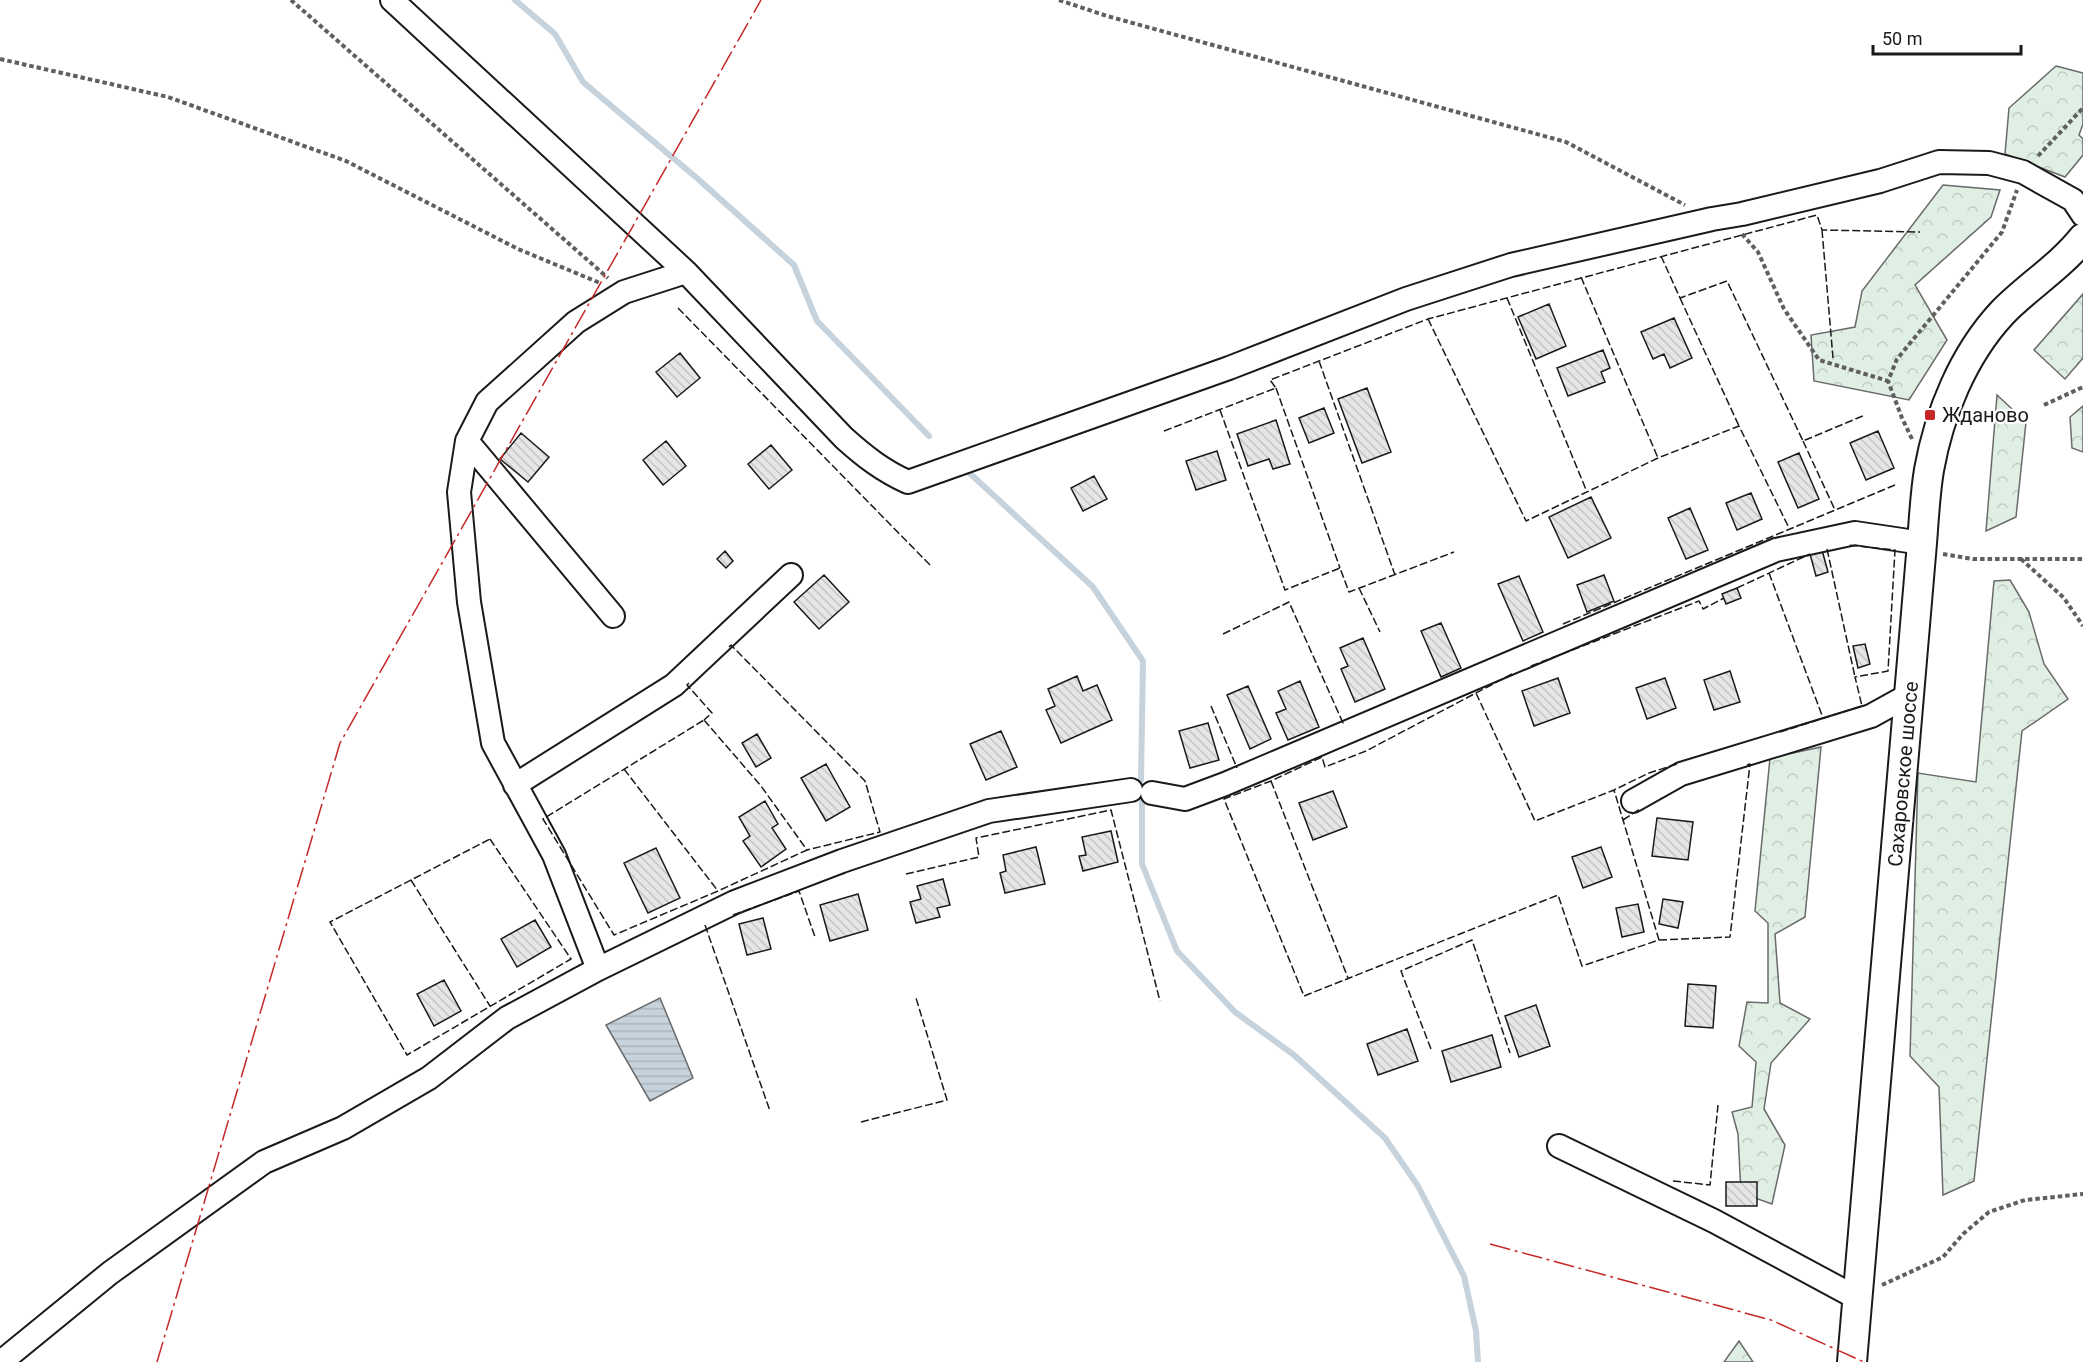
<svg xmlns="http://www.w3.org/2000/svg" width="2083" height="1362" font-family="Roboto,sans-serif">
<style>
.forest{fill:url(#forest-crowns);stroke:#6a6a6a;stroke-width:1.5}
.water{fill:url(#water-rules);stroke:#6a6a6a;stroke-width:1.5}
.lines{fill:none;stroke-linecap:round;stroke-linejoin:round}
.stream{stroke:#c6d2dc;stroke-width:6}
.building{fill:url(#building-back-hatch);stroke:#1a1a1a;stroke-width:1.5}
.minor-casing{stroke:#1a1a1a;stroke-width:26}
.major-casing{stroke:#1a1a1a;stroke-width:32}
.path{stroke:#5f5f5f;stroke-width:4;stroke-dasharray:4.5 3;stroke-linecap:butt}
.minor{stroke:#fff;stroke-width:22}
.major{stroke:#fff;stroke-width:28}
.fence{stroke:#1a1a1a;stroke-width:1.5;stroke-dasharray:8 3;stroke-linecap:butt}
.power{stroke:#c62828;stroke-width:1.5;stroke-dasharray:21 4.5 3 4.5;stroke-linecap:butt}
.poi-dot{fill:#c62828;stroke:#fff;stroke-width:2}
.labels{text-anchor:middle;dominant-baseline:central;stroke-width:4.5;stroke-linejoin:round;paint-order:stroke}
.poi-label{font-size:20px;fill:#1a1a1a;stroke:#fff;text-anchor:start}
.street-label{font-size:20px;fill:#1a1a1a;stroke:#fff}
</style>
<defs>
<pattern id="forest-crowns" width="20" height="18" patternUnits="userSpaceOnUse" patternTransform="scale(1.5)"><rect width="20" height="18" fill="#e0efe3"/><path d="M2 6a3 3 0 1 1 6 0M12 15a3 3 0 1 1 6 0" fill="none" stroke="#c0ccc2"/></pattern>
<pattern id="water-rules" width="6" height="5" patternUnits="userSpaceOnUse" patternTransform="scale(1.5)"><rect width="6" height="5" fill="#c6d2dc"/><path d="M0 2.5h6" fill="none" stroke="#aab4bc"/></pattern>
<pattern id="building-back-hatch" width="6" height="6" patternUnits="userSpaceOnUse" patternTransform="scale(1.5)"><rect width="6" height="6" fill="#e6e6e6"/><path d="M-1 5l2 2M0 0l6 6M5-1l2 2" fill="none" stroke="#c5c5c5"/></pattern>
</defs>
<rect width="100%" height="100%" fill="#fff"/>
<path class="forest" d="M2056 66 2083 73V124L2079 135 2083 139V155L2065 177 2005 154 2009 108Z
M1943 185 2000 190 1991 217 1915 285 1947 340 1909 400 1814 381 1811 335 1855 327 1862 291Z
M2083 294V358L2065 379 2034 350Z
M1997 395 2026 422 2016 517 1986 531Z
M2083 406V452L2072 448 2070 417Z
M2010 580 2029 612 2044 664 2068 699 2022 731 1974 1181 1943 1195 1939 1087 1910 1056 1918 773 1976 782 1994 581Z
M1821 747 1805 917 1775 934 1780 1003 1810 1019 1771 1063 1764 1109 1785 1145 1772 1204 1741 1193 1738 1134 1732 1112 1752 1107 1756 1062 1739 1046 1747 1002 1768 1003V923L1755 911 1770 758Z
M1739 1341 1753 1362H1724Z"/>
<path class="water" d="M660 998 693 1078 650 1101 606 1025Z"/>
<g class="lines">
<path class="stream" d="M515 0 555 34 583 82 698 179 794 265 817 321 929 436
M964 468 1093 587 1143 661 1141 780
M1142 799V864L1177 951 1235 1012 1294 1055 1385 1138 1418 1186 1464 1276 1476 1331 1478 1362"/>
</g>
<path class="building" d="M1549 304 1566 346 1536 359 1518 317Z
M1674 318 1692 358 1670 368 1664 354 1653 359 1641 332Z
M1603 350 1610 368 1601 372 1605 382 1568 396 1557 368Z
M680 353 700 378 677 397 656 372Z
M1367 388 1391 452 1362 463 1338 399Z
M1324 408 1334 433 1309 443 1299 418Z
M1276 420 1290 464 1273 469 1269 459 1248 466 1237 434Z
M1878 431 1894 468 1866 480 1850 443Z
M521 433 549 457 528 482 500 459Z
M666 441 686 466 663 485 643 460Z
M771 445 792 470 769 489 748 464Z
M1217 451 1226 480 1196 490 1186 461Z
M1799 453 1819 499 1798 508 1778 462Z
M1094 476 1107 499 1083 511 1071 488Z
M1751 493 1762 519 1737 530 1726 503Z
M1591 497 1611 538 1568 558 1549 517Z
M1690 508 1708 550 1686 559 1668 518Z
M1822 550 1828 572 1816 576 1810 554Z
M725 551 733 561 726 568 717 559Z
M824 575 849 602 819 629 794 602Z
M1604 575 1614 601 1587 612 1577 585Z
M1519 576 1543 632 1523 641 1498 584Z
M1737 588 1741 598 1726 604 1722 594Z
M1441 623 1461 668 1441 677 1421 631Z
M1363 638 1385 689 1355 702 1341 669 1348 666 1340 648Z
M1865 644 1870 664 1858 668 1853 646Z
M1730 671 1740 702 1714 710 1704 680Z
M1077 676 1083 691 1097 685 1112 720 1061 743 1046 710 1055 706 1048 689Z
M1558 678 1570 713 1534 726 1522 691Z
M1665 678 1676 708 1647 719 1636 688Z
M1300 681 1319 727 1288 740 1276 713 1286 709 1278 691Z
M1248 686 1271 739 1250 749 1227 695Z
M1208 723 1219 760 1190 768 1179 731Z
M1001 731 1017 767 986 780 970 744Z
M757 734 771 758 756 767 742 743Z
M826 764 850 807 826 821 801 778Z
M1333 791 1347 827 1313 840 1299 803Z
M765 801 778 824 772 828 786 849 761 867 743 841 750 836 739 817Z
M1657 818 1693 822 1688 860 1652 856Z
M1111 831 1118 862 1083 871 1079 856 1086 855 1082 837Z
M1036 847 1045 884 1005 893 1000 873 1006 871 1003 855Z
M1601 847 1612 877 1583 888 1572 857Z
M656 848 680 898 648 913 624 863Z
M943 879 950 905 937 908 940 917 916 923 910 902 921 899 917 886Z
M858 894 868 930 830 941 820 905Z
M1663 899 1683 902 1678 928 1659 924Z
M1638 904 1644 932 1622 937 1616 908Z
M763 918 771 949 747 955 739 924Z
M535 920 551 947 517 967 501 939Z
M444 980 461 1011 434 1026 417 994Z
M1688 984 1716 986 1713 1028 1685 1026Z
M1536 1005 1550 1046 1519 1057 1505 1016Z
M1407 1029 1418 1061 1378 1075 1367 1044Z
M1492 1035 1501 1067 1451 1082 1442 1051Z
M1726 1182H1757V1206H1726Z"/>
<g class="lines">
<g class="minor-casing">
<path id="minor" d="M392 0 686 272 844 438C864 456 883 471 908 482L1229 368 1406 299 1511 265 1712 219 1742 214 1880 181 1939 162 1989 163 2023 172 2073 200 2083 215
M467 441 613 616
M515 785 674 685 791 575
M1152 793 1185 799 1225 784 1776 550 1855 533 1922 543
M1633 801 1681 774 1871 716 1909 695
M598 969 554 855 493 743 469 602 459 492 467 441 487 402 576 322 624 292 686 272
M1559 1146 1714 1221 1857 1298
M1 1362 110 1273 264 1162 343 1128 429 1078 507 1018 598 969 735 902 842 861 989 811 1131 790"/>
</g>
<g class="major-casing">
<path id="major" d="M1852 1362 1922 543C1924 518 1925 494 1929 470 1939 414 1963 355 2002 313 2027 287 2060 267 2083 238"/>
</g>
<path class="path" d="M291 0 608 278
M1059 0 1107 16 1566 142 1685 205
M0 59 168 97 346 161 518 249 600 283
M2038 156 2083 108
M1742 234 1758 252 1784 309 1819 360 1888 381
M2044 405 2083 387
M1912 439 1902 418 1888 381 1897 359 2002 232 2017 190
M1943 554 1973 559H2083
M2021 559 2064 598 2083 626
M1882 1285 1943 1257 1963 1234 1989 1212 2025 1200 2083 1194"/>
<use href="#minor" class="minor"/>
<use href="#major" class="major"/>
<path class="fence" d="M1822 230 1833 358
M1661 256 1680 298 1727 281 1803 441 1865 415
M1581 277 1658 458
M1507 298 1587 492
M1680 298 1739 426
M678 308 930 565
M1428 319 1526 521 1658 458 1739 426 1789 528
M1319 361 1395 575
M1276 388 1340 568
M1220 410 1285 590 1340 568 1349 592 1454 552
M1164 431 1276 388 1270 380 1428 319 1817 215 1822 230 1920 232
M1803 441 1835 510
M1827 549 1855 677
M1769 573 1823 718
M1359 588 1380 632
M1737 588 1810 554
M1563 624 1895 485
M1223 634 1289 602 1343 723 1341 725
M729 647 731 645 865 781 880 832 807 850
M1531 666 1699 601 1703 609 1724 598
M1512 674 1366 751 1325 767 1322 757 1271 781 1224 799 1304 996 1558 895 1582 966 1659 940 1614 790
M689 683 687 685 712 713 704 720
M1476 693 1535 821 1614 790 1649 773 1677 764
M1211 706 1237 768
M704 720 761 786 807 850 718 891 614 935 543 819Z
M1780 732 1862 706 1855 677 1888 671 1895 550 1848 545
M624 769 718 891
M1271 781 1348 978
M1623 820 1640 809
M490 839 571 959 407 1055 330 922Z
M906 874 979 857 976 838 1111 810 1160 1001
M411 880 490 1006
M733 915 799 891 815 937
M705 925 770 1111
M1659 940 1730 937 1750 764 1747 765
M1431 1049 1401 971 1472 940 1510 1053
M861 1122 947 1100 916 998
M1673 1181 1710 1185 1718 1105"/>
<path class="power" d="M1490 1244 1771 1320 1864 1362
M157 1362 340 743 761 0"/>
</g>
<rect class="poi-dot" x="1924" y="409" width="12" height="12" rx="3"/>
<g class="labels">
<g class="poi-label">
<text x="1942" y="415">Жданово</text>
</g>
<g class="street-label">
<text transform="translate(1903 774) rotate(-85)">Сахаровское шоссе</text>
</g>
</g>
<path d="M1873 45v9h148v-9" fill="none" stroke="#1a1a1a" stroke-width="3"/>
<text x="1882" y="45" font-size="18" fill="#1a1a1a" stroke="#ffffff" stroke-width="4.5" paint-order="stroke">50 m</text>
</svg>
